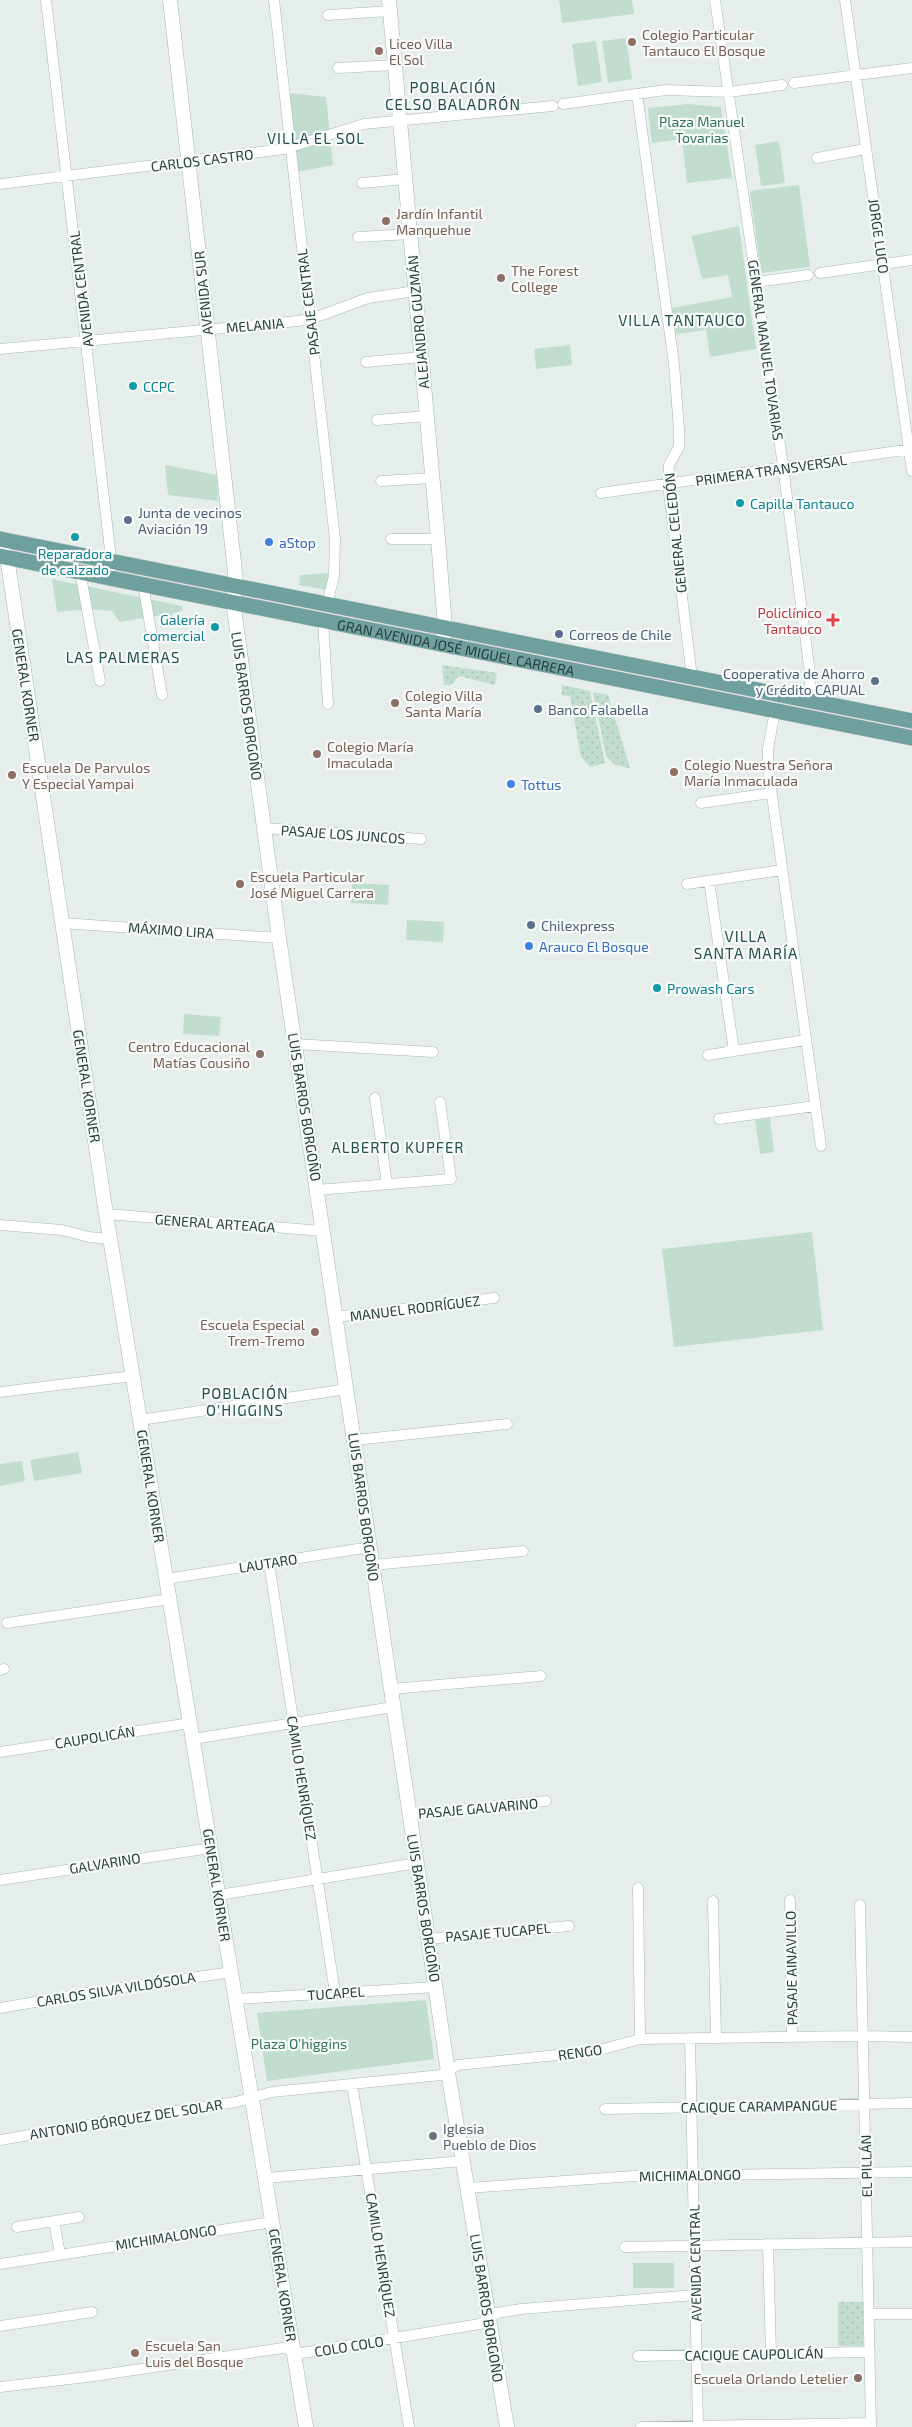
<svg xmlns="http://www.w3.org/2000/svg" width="912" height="2427" font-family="'Exo 2',sans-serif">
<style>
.grass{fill:url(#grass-dots)}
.park{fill:#c1ddce}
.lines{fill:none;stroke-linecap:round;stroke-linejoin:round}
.street-casing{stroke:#a9b6b4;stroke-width:11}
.secondary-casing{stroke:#a2b6b3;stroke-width:15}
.primary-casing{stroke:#c2c9c9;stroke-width:16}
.street{stroke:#fff;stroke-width:10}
.secondary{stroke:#fff;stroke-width:14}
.primary{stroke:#6fa09d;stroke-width:15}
.education-dot{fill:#8d6e63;stroke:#f7faf9;stroke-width:2}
.culture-dot{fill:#0f9aa8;stroke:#f7faf9;stroke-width:2}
.service-dot{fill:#5c6f8a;stroke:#f7faf9;stroke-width:2}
.shop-dot{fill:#3f7fe0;stroke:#f7faf9;stroke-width:2}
.health-dot{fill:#e0444e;stroke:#f7faf9;stroke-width:2}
.worship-dot{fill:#6b7280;stroke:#f7faf9;stroke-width:2}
.labels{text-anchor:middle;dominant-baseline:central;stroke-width:4.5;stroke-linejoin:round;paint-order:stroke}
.education-label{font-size:14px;fill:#785e54;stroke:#f7faf9;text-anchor:start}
.park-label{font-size:14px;fill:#337358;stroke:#f7faf9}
.street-label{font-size:14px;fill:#263f3d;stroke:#f7faf9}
.culture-label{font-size:14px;fill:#0d838f;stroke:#f7faf9;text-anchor:start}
.service-label{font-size:14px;fill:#4e5e75;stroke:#f7faf9;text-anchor:start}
.shop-label{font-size:14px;fill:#366cbe;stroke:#f7faf9;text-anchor:start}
.health-label{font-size:14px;fill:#be3a42;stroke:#f7faf9;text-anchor:end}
.worship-label{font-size:14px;fill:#5b616d;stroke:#f7faf9;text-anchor:start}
.neighbourhood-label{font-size:15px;letter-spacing:1px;fill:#23504e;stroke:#f7faf9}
</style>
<defs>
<pattern id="grass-dots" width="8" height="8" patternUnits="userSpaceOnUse" patternTransform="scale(1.25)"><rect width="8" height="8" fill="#c1ddce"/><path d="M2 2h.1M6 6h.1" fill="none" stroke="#a6bfb2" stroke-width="1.8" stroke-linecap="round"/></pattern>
</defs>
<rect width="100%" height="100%" fill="#e6eeec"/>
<path class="grass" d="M442 665 497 673 495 685 459 676 451 685H444Z
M562 685 590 691 605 763 590 767 581 757 570 696 562 695Z
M593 692 608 695 630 768 615 765 606 756Z
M838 2302H863V2346H838Z"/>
<path class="park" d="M559 0H632L634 14 562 23Z
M626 38 632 79 608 83 602 41Z
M596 41 602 82 578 86 572 44Z
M289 93 326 97 333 165 297 172Z
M688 104 721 107 732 178 687 183 682 139 652 143 648 108Z
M779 141 785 183 761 186 755 145Z
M799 185 810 267 761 273 750 191Z
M739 226 756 349 710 357 706 330 676 334 671 308 732 297 728 275 702 279 691 236Z
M570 345 572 365 536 369 534 349Z
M165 465 217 475 218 501 168 495Z
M328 573 327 590 299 585 300 575Z
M52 579 182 606V611L173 613 171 616H154L120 622 112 611 92 609 57 612Z
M352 883 389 885 388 905 351 903Z
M407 920 444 922 443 942 406 940Z
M184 1014 221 1017 219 1036 183 1034Z
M770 1118 774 1152 760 1154 755 1120Z
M812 1232 823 1330 674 1347 662 1249Z
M78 1452 82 1473 34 1481 30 1460Z
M22 1461 25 1481 0 1486V1464Z
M426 2000 434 2059 267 2081 257 2013Z
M633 2263H674V2288H633Z"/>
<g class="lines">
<g class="street-casing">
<path id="street" d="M46 0 112 567
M274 0 335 539 334 576 327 604
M715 0 782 459 810 673V689L807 700
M845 0 912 471
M328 15 390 11
M338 68 395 65
M794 83 912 68
M637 94 674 364 679 430V447L669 465 668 484 692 677
M563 104 666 90 729 92 782 85
M817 158 866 149
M362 183 405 179
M0 184 284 149 364 124 553 106
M358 237 410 234
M820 273 912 260
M756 282 808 275
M0 349 298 321 322 315 368 298 416 291
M366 362 422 357
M377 420 427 416
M381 481 433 478
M601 493 912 449
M391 539H438
M80 571 100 681
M143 584 162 695
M323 620 328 704
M775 711 768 749V767L821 1146
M701 803 771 793
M264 828 421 839
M709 881 734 1051
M687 884 782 870
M62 923 279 938
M295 1044 433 1052
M708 1055 806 1040
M375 1098 387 1184
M719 1119 815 1106
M317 1190 451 1179 440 1102
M106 1214 323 1231
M0 1225 62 1230 89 1237 110 1239
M336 1317 494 1298
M0 1392 133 1376
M140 1420 347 1389
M355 1440 507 1424
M269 1563 335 1993
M373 1565 523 1551
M166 1579 370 1547
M7 1623 170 1599
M0 1670 4 1669
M391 1689 541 1676
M193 1739 393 1707
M0 1752 190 1723
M410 1814 546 1801
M0 1880 211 1848
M638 1888 640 2039
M219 1895 417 1863
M790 1900 792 2037
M713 1901 716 2038
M860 1905 871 2427
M428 1939 569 1926
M236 1999 436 1987
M0 2008 87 1993 232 1972
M690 2039 698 2427
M352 2084 409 2427
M605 2109 912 2103
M0 2140 135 2117 236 2102 272 2092 441 2075 458 2065 596 2051 640 2039 863 2036 912 2037
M266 2178 463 2161
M468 2188 634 2176 912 2172
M54 2221 60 2254
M17 2227 79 2217
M768 2244 771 2354
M625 2247 912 2242
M0 2264 273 2222
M869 2314H912
M0 2326 92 2312
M638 2356 870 2352
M0 2387 87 2377 283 2348 302 2353 480 2324 497 2313 521 2309 695 2295
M641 2427 871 2423"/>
</g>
<g class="secondary-casing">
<path id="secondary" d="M170 0 234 562 236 586 233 601 279 938 448 2072 507 2427
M389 0 438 539 445 627 443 639
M0 544 7 557 106 1214 306 2427"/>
</g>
<g class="primary-casing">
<g id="primary">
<path d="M0 539 912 721"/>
<path id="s1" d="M0 556 912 738"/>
</g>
</g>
<use href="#street" class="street"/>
<use href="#secondary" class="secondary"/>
<use href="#primary" class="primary"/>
</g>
<g class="education-dot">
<circle cx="632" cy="42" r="5"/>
<circle cx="379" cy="51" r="5"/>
<circle cx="386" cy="221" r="5"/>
<circle cx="501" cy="278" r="5"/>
<circle cx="395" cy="703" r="5"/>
<circle cx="317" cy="754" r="5"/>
<circle cx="674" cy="772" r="5"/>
<circle cx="12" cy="775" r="5"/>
<circle cx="240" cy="884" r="5"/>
<circle cx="260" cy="1054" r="5"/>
<circle cx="315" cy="1332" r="5"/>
<circle cx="135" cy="2353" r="5"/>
<circle cx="858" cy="2378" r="5"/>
</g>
<g class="culture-dot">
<circle cx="133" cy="386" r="5"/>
<circle cx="740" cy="503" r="5"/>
<circle cx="75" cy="537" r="5"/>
<circle cx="215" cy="627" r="5"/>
<circle cx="657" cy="988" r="5"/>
</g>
<g class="service-dot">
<circle cx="128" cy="520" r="5"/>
<circle cx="559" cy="634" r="5"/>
<circle cx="875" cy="681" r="5"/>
<circle cx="538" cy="709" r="5"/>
<circle cx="531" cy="925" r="5"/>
</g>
<g class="shop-dot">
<circle cx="269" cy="542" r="5"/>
<circle cx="511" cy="784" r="5"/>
<circle cx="529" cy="946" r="5"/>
</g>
<path class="health-dot" d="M830.5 612.5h5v5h5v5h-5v5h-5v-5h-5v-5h5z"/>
<circle class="worship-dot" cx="433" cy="2136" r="5"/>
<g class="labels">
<g class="education-label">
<text x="642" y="34">Colegio Particular<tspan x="642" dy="16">Tantauco El Bosque</tspan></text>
<text x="389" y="43">Liceo Villa<tspan x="389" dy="16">El Sol</tspan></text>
<text x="396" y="213">Jardín Infantil<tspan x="396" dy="16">Manquehue</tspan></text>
<text x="511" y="270">The Forest<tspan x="511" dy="16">College</tspan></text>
<text x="405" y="695">Colegio Villa<tspan x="405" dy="16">Santa María</tspan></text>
<text x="327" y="746">Colegio María<tspan x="327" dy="16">Imaculada</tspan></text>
<text x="684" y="764">Colegio Nuestra Señora<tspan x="684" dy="16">María Inmaculada</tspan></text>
<text x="22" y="767">Escuela De Parvulos<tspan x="22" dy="16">Y Especial Yampai</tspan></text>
<text x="250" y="876">Escuela Particular<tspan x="250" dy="16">José Miguel Carrera</tspan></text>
<text x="250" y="1046" text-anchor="end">Centro Educacional<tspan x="250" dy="16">Matías Cousiño</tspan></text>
<text x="305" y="1324" text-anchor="end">Escuela Especial<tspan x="305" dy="16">Trem-Tremo</tspan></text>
<text x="145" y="2345">Escuela San<tspan x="145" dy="16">Luis del Bosque</tspan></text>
<text x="848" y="2378" text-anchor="end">Escuela Orlando Letelier</text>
</g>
<g class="park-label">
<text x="702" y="121">Plaza Manuel<tspan x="702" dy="16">Tovarias</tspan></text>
<text x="299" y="2043">Plaza O'higgins</text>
</g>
<g class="street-label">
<text transform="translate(202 160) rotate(-7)">CARLOS CASTRO</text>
<text transform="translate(879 236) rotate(82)">JORGE LUCO</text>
<text transform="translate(81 289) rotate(-97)">AVENIDA CENTRAL</text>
<text transform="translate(203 293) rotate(-96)">AVENIDA SUR</text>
<text transform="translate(308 302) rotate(-97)">PASAJE CENTRAL</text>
<text transform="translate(418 322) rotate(-95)">ALEJANDRO GUZMÁN</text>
<text transform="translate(255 325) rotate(-5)">MELANIA</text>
<text transform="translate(766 350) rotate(82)">GENERAL MANUEL TOVARIAS</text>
<text transform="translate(771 470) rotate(-8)">PRIMERA TRANSVERSAL</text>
<text transform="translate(675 533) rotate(-96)">GENERAL CELEDÓN</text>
<text stroke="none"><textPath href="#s1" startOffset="465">GRAN AVENIDA JOSÉ MIGUEL CARRERA</textPath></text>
<text transform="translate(26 685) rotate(81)">GENERAL KORNER</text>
<text transform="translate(247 706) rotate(82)">LUIS BARROS BORGOÑO</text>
<text transform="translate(343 834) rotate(4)">PASAJE LOS JUNCOS</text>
<text transform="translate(171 930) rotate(4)">MÁXIMO LIRA</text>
<text transform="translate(87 1086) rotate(81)">GENERAL KORNER</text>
<text transform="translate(305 1107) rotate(81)">LUIS BARROS BORGOÑO</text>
<text transform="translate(215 1223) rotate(4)">GENERAL ARTEAGA</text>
<text transform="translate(415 1308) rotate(-7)">MANUEL RODRÍGUEZ</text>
<text transform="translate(151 1486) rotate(81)">GENERAL KORNER</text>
<text transform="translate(364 1507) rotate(82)">LUIS BARROS BORGOÑO</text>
<text transform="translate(268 1563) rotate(-9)">LAUTARO</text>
<text transform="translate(95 1737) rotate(-9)">CAUPOLICÁN</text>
<text transform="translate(302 1778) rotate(81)">CAMILO HENRÍQUEZ</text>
<text transform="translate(478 1808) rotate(-5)">PASAJE GALVARINO</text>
<text transform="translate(105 1863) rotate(-9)">GALVARINO</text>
<text transform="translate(217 1885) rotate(81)">GENERAL KORNER</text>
<text transform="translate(424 1908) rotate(81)">LUIS BARROS BORGOÑO</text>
<text transform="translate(498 1932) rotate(-5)">PASAJE TUCAPEL</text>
<text transform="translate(791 1968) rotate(-91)">PASAJE AINAVILLO</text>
<text transform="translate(116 1989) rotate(-9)">CARLOS SILVA VILDÓSOLA</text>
<text transform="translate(336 1993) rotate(-4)">TUCAPEL</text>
<text transform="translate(580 2052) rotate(-8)">RENGO</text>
<text transform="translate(759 2106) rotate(-1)">CACIQUE CARAMPANGUE</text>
<text transform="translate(126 2119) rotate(-9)">ANTONIO BÓRQUEZ DEL SOLAR</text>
<text transform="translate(866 2166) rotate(-91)">EL PILLÁN</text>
<text transform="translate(690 2175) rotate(-1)">MICHIMALONGO</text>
<text transform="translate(166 2237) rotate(-9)">MICHIMALONGO</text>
<text transform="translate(381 2255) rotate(81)">CAMILO HENRÍQUEZ</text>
<text transform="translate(695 2263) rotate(-91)">AVENIDA CENTRAL</text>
<text transform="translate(283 2285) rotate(81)">GENERAL KORNER</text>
<text transform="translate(487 2308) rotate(81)">LUIS BARROS BORGOÑO</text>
<text transform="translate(349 2346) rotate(-9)">COLO COLO</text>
<text transform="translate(754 2354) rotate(-1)">CACIQUE CAUPOLICÁN</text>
</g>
<g class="culture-label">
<text x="143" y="386">CCPC</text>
<text x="750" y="503">Capilla Tantauco</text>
<text x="75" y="553" text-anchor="middle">Reparadora<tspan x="75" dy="16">de calzado</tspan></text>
<text x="205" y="619" text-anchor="end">Galería<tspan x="205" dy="16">comercial</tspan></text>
<text x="667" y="988">Prowash Cars</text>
</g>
<g class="service-label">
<text x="138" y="512">Junta de vecinos<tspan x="138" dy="16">Aviación 19</tspan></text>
<text x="569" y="634">Correos de Chile</text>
<text x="865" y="673" text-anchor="end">Cooperativa de Ahorro<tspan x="865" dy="16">y Crédito CAPUAL</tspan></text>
<text x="548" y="709">Banco Falabella</text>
<text x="541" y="925">Chilexpress</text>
</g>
<g class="shop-label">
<text x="279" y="542">aStop</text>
<text x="521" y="784">Tottus</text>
<text x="539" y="946">Arauco El Bosque</text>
</g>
<g class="health-label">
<text x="822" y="612">Policlínico<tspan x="822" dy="16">Tantauco</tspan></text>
</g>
<g class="worship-label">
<text x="443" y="2128">Iglesia<tspan x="443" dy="16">Pueblo de Dios</tspan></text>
</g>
<g class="neighbourhood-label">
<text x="453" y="87">POBLACIÓN<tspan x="453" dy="17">CELSO BALADRÓN</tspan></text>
<text x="316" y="138">VILLA EL SOL</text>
<text x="682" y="320">VILLA TANTAUCO</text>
<text x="123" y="657">LAS PALMERAS</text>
<text x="746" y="936">VILLA<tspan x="746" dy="17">SANTA MARÍA</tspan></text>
<text x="398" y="1147">ALBERTO KUPFER</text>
<text x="245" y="1393">POBLACIÓN<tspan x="245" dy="17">O'HIGGINS</tspan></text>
</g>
</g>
</svg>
